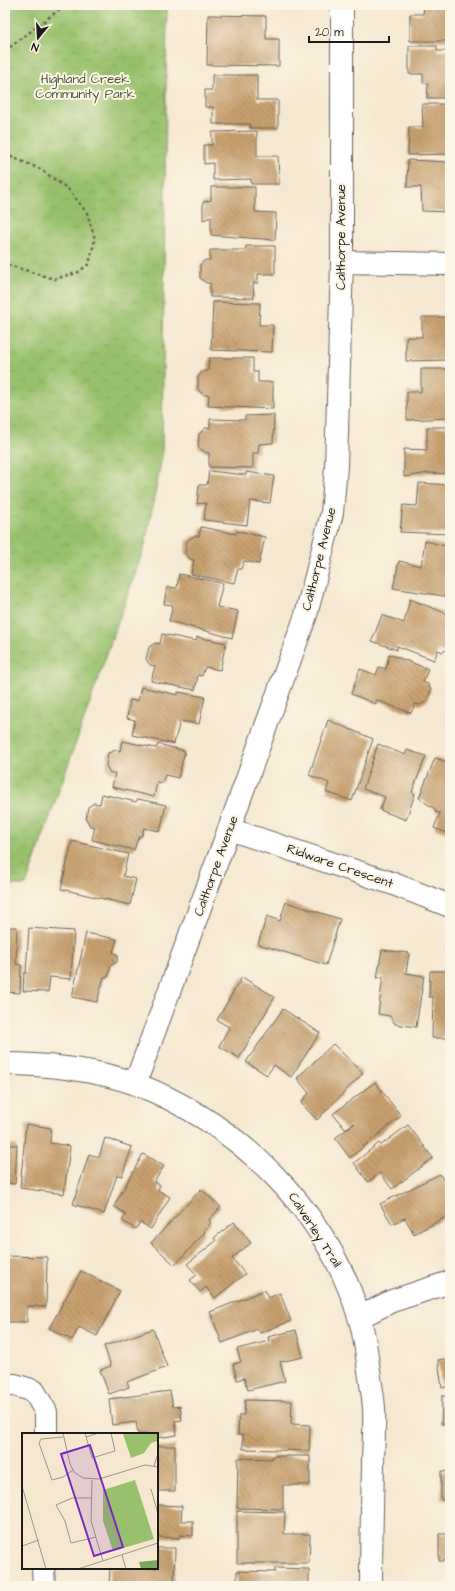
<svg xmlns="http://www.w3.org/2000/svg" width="455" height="1591" font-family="'Architects Daughter',sans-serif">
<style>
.park{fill:url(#park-crowns);stroke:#5a6e44}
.building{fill:url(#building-back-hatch)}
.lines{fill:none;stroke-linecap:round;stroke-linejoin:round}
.minor-casing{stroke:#68635b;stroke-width:24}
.path{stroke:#68635b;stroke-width:2.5;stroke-dasharray:3 3;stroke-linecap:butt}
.minor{stroke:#fff;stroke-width:22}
.labels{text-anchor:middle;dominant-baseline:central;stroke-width:4;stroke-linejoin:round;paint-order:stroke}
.park-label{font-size:13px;fill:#485638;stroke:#fcf5e5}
.street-label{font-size:13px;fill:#1c1c1c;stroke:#fcf5e5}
.inset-road{fill:none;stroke:#9f9688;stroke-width:1}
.view{fill:#7b2cbf;fill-opacity:0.15;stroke:#7b2cbf;stroke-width:2}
.inset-edge{fill:none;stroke:#1c1c1c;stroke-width:2}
</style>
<defs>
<pattern id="park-crowns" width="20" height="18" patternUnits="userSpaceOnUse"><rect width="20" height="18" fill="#99c16d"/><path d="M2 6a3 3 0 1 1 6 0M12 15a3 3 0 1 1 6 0" fill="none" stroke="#83a55e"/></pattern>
<pattern id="building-back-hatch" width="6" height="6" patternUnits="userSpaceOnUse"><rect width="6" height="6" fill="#c7a070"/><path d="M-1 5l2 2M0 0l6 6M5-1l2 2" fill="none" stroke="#a1825b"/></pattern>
</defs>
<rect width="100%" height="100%" fill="#fcf5e5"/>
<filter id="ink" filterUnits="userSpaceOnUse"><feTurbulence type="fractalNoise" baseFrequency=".025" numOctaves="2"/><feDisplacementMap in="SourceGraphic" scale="8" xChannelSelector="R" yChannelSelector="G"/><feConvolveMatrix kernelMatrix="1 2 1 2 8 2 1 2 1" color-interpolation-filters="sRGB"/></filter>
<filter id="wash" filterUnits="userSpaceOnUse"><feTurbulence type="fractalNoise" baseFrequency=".012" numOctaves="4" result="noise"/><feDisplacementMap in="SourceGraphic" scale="16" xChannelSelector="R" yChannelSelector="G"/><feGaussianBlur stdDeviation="0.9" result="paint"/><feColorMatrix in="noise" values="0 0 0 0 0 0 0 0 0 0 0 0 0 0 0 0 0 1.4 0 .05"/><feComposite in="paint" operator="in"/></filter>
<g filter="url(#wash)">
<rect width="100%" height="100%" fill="#f6e8d0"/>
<path class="park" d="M5 5H167L162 457 145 545 26 885H5Z"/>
<g id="blocks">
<path class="building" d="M424 5H450V41H410V14H423Z
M208 15 266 16V39H279V66L207 65Z
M409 46H437V51H450V98H427L428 84 423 83V74H409Z
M212 75H257V100H278V128H250V124H213V107H205V90H212Z
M422 104H450V154L408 155 409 127H423Z
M257 131V156H278L279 184H251V179L213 180V163L204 164V145H212V132Z
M408 160 450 162V212L422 211 421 187H407Z
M211 187H255V212L276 213 275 240 211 235V217L203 220V202L211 200Z
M246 246H275V274H258V283H253L254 298 210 297V283H206L200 278V265L205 260H210V250H245Z
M213 302 260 303 259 325H273L272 352 211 350Z
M422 317H450V360L406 361V337H422Z
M209 358H253V372H258V382H273V409L208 406 209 395H204L198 390V377L203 371H208Z
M421 369H450V418L407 420V392H421Z
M274 415 273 443 259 444 258 453H253V468L209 467V453L205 452 198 447 199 434 205 428H210V419L245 420V416Z
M427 427H450V474L429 473 404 477V449L427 450Z
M209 471 246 475V472L274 476 270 503 250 501 247 525 204 520 206 503 197 504 199 485H207Z
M419 483 450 485V534L400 532 403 505 417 506Z
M201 527 236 534 237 531 265 537 259 564 244 561 241 569H238L234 583 191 574 194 560 190 559 185 553 187 541 194 536H199Z
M425 541 450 547V597L393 588 399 561 421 566Z
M179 574 223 583 217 607 238 611 232 638 169 621 173 605 164 604 167 587 177 588Z
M410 599 450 615 445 628 450 630V646L449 649 442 652 438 650 434 660 397 646V650L372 641 382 615 404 623Z
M162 634 196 641 197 637 226 643 220 670 205 667 202 676 198 675 195 690 151 681 155 666 150 665 146 659 149 647 155 643 160 644Z
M389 654 428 669 423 682 428 684 431 690 427 701 420 705 415 704 411 713 376 700V704L351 694 360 669 376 675 379 667 386 669Z
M141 687 178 695V692L205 697 199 724 180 721 174 744 132 735 135 720 127 718 130 700 138 701Z
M328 720 373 739 352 801 326 792 329 783 309 775Z
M122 741 156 748 158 744 185 751 178 778 165 775 162 783 157 782 154 797 112 787 115 773H110L106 766 108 753 116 750 120 751Z
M378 744 405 755 407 750 426 756 412 792 415 794 406 820 380 810 385 797 363 789Z
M435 758 448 762 450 758V834L434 828 440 813 435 812 436 810 419 798Z
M102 794 136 802 138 799 166 805 160 831 144 828 142 836H139L134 850 92 840 95 827 90 826 86 819 88 807 94 803 100 804Z
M72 841 128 854 123 876 136 879 130 905 61 889Z
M286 902 340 919 326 965 258 944 267 916 280 921Z
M5 927H17L16 964 21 965 20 993 5 992Z
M29 928 74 931 71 979 50 977 48 992 23 991 24 973H26Z
M86 933 117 939 113 952 118 955 117 962 111 965 108 977H104L97 1002 72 997Z
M382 950 409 953 406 973 424 976 416 1027 395 1024 390 1016 378 1014 383 976 377 978Z
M430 971H450V1038H432L433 997H429Z
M242 977 275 997 239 1058 219 1046 229 1027 217 1020Z
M283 1009 320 1033 291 1077 274 1065 267 1075 246 1062Z
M333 1044 363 1073 317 1120 301 1103 309 1093 297 1078Z
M375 1082 401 1116 350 1158 335 1138 355 1123 345 1129 333 1114Z
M26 1124 51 1128 50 1143 70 1146 64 1194 20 1188Z
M408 1125 433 1158 392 1189 380 1173 368 1182 354 1163 379 1143 381 1145Z
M105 1138 132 1147 122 1176 117 1175 104 1214 73 1204 89 1154 99 1157Z
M5 1145H17L15 1184 5 1183Z
M143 1154 164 1166 154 1182 160 1185 158 1190 170 1197 151 1229 140 1222 136 1229 122 1221 126 1214 114 1206Z
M440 1174 450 1193V1215L414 1234 405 1218 392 1224 380 1204Z
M201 1189 221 1207 209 1220 211 1223 203 1231 205 1232 175 1265 151 1243Z
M234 1222 251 1243 232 1258 245 1274 215 1298 206 1287 200 1292 190 1280 197 1275 187 1264 216 1241 214 1238Z
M5 1256 47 1257 46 1307 27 1306V1322H5Z
M81 1271 120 1291 97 1336 79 1327 72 1340 49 1328Z
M265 1290 268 1298 280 1293 291 1321 260 1333 258 1329 222 1343 210 1312Z
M153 1329 167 1367 127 1382 129 1387 109 1394 100 1370 111 1366 104 1346Z
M296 1330 303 1357 280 1362 285 1381 248 1390 244 1378 237 1380 233 1364 241 1362 237 1349 269 1341 268 1337Z
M450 1358V1386L442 1388 438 1360Z
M170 1391 173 1407 180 1406 182 1420 175 1421 177 1435 157 1438V1434H138L136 1422 112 1425 109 1399Z
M442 1396H450V1424H441Z
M245 1400 292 1401 291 1424 310 1425 309 1451 243 1449V1435H238L239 1415H244Z
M157 1446H175V1491H157Z
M272 1456H310V1485H283V1509L237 1508 238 1458 272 1459Z
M441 1471 450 1472V1500H441Z
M157 1505 182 1506 181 1521H193V1536L180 1535V1538L157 1537Z
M237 1511 285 1512 284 1534H310L309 1563H237Z
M439 1534H450V1561H439Z
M157 1548H175L174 1586H109L110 1568H157Z
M275 1568 309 1569V1586H237V1571L275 1572Z"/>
</g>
</g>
<g filter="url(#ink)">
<use href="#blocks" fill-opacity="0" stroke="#68635b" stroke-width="1"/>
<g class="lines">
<g class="minor-casing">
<path id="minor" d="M342 262 450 264
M229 829 391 883 450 906
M5 1064C45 1064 99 1070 136 1084 239 1124 327 1210 359 1317 364 1332 366 1348 368 1364 370 1379 373 1394 374 1408 375 1428 373 1448 373 1467 372 1507 371 1546 371 1586
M135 1084 229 829 306 615 332 513 336 467 342 262V5
M360 1317 392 1301 450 1282
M5 1385H15L34 1391 46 1412V1434
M43 1568 44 1586"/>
</g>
<path class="path" d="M5 51 65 5
M5 154 40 169 68 189 87 213 95 239 89 264 77 273 54 279 5 264"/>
<use href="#minor" class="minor"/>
</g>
</g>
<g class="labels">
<g class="park-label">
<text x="85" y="79">Highland Creek<tspan x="85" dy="15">Community Park</tspan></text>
</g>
<g class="street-label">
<text transform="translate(341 237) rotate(-90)">Calthorpe Avenue</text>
<text transform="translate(319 559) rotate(-76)">Calthorpe Avenue</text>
<text transform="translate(216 866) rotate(-70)">Calthorpe Avenue</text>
<text transform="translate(340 866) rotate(19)">Ridware Crescent</text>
<text transform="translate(315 1230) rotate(57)">Calverley Trail</text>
</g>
</g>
<g transform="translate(22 1433)">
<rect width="136" height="136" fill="#f6e8d0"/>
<path d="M136 127V136H119L117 129Z" fill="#7aa760"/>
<path d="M136 0V8L129 10 122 20 109 25 101 1ZM113 47 132 106 91 118 81 88V57Z" fill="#99c16d"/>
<path class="inset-road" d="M41 0 48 31 52 39 61 45 77 46 123 32 136 34M63 0 70 25 93 18 89 0M41 4 19 6 17 10 30 47 41 44 51 37M64 4 77 0M132 33 136 20M70 47 69 88 81 128M0 53 24 136M129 56 136 81M69 65H50L34 72 43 88 49 110 74 104M0 113 17 107M100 122 104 136M56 136 136 110"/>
<path class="view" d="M68 12 101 114 72 123 39 21Z"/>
<rect width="136" height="136" class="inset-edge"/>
</g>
<rect width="455" height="1591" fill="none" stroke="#fcf5e5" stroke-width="20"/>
<g transform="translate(38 38) rotate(198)" stroke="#fcf5e5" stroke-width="3" paint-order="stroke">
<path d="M0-3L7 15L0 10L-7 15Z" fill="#1c1c1c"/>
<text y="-6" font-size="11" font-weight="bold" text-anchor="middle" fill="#1c1c1c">N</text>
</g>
<path d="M309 36v6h80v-6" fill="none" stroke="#1c1c1c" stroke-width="2"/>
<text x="315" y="36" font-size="12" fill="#1c1c1c" stroke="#fcf5e5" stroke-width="3" paint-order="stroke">20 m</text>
</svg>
